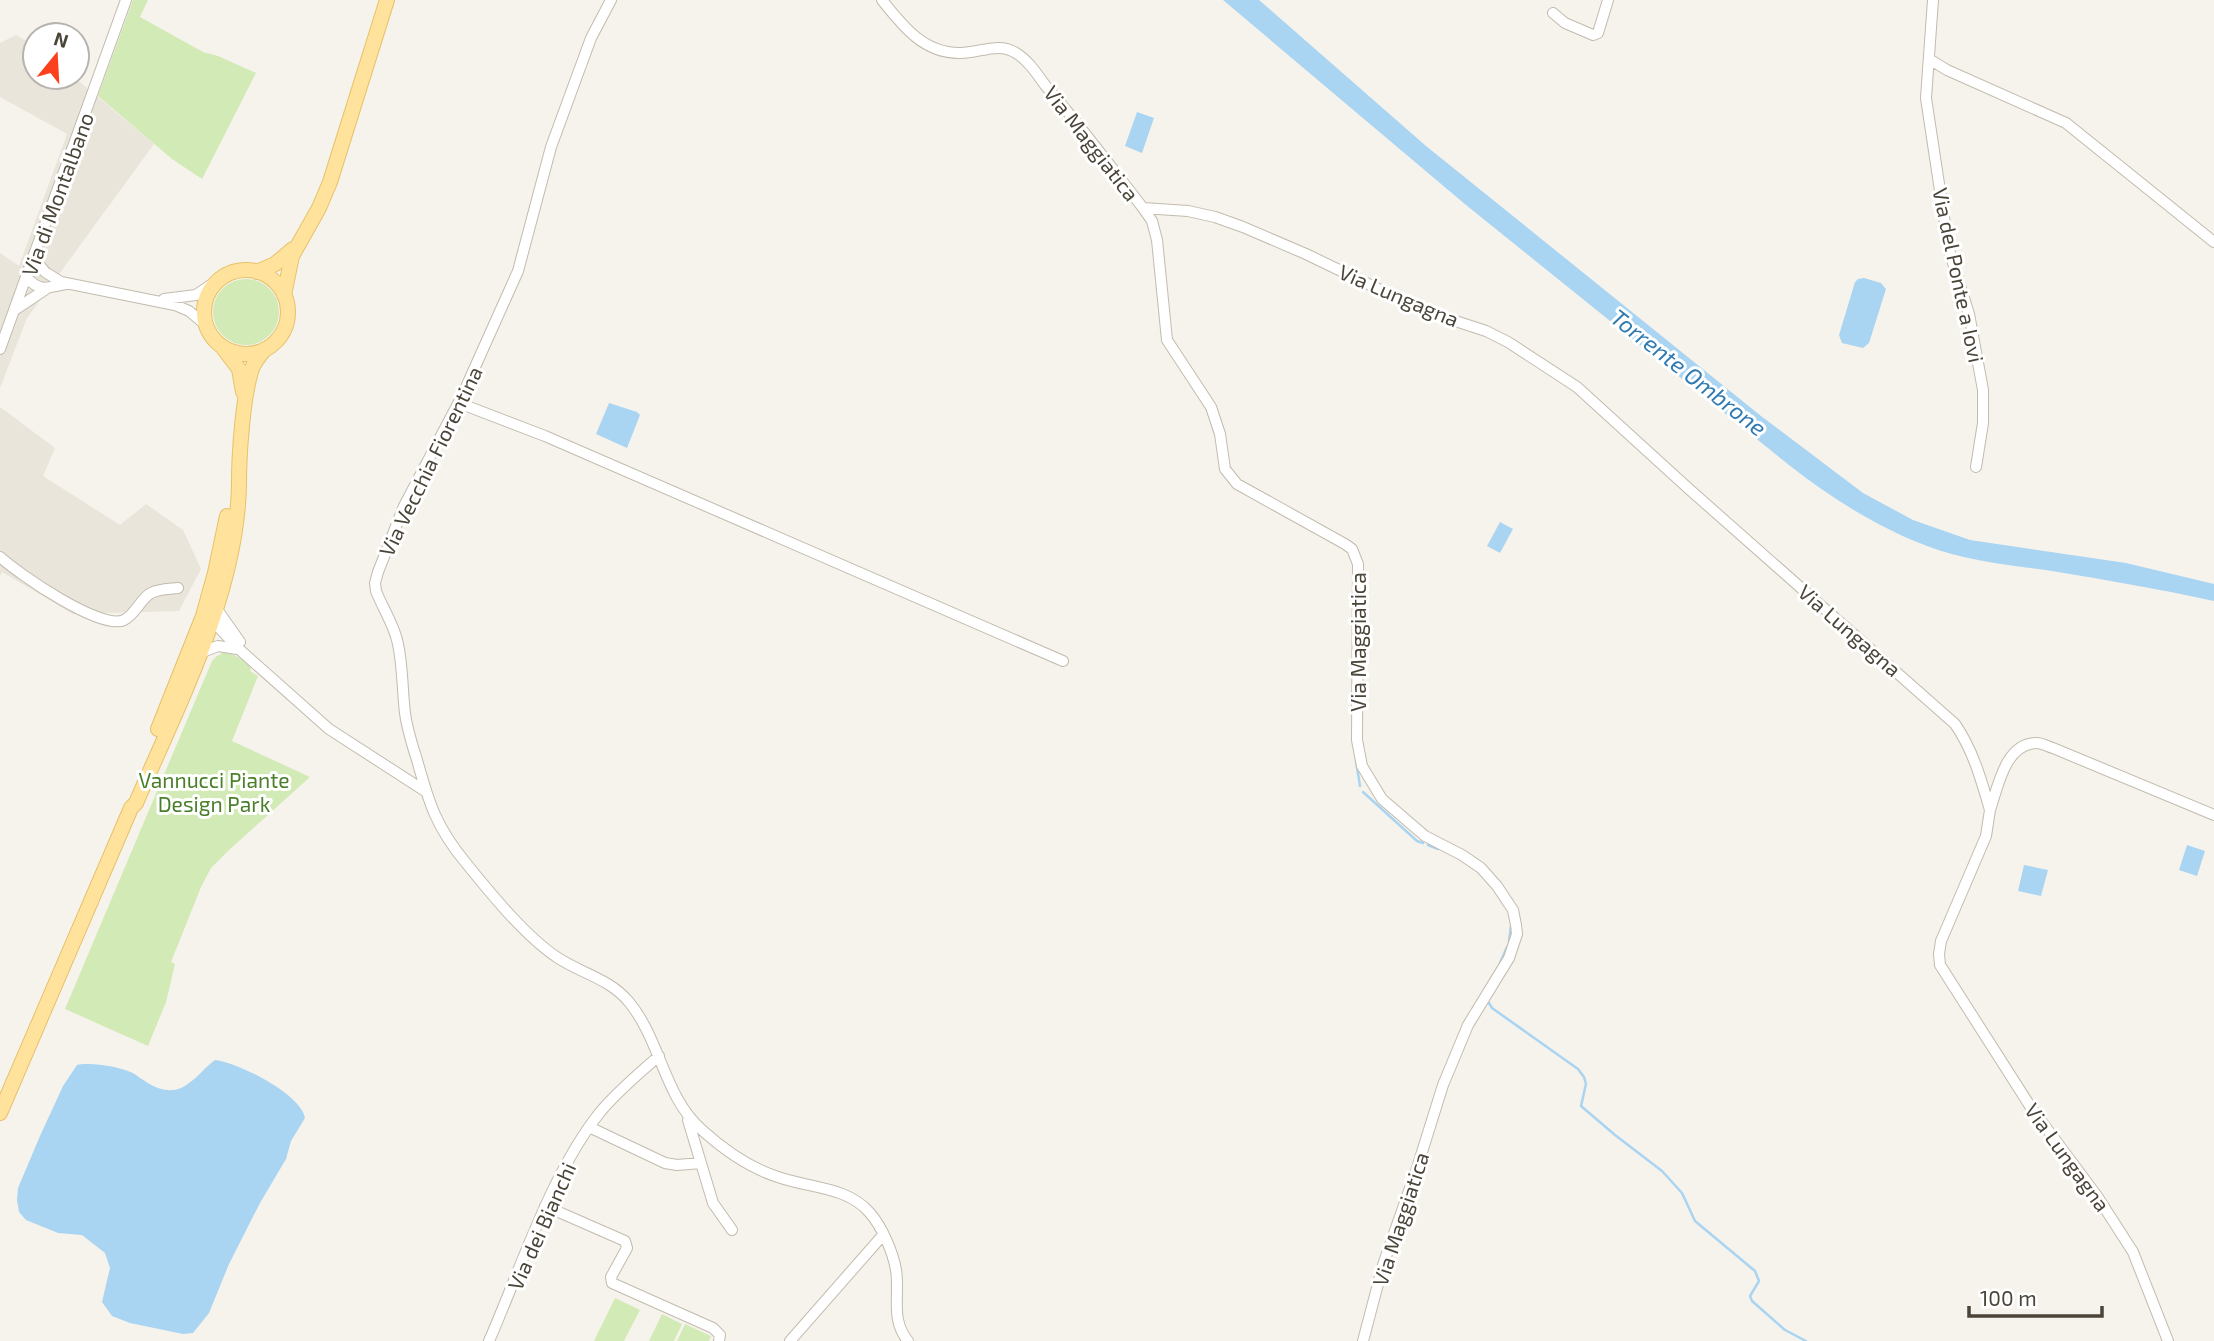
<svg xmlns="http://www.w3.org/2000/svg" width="2214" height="1341" font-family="'Exo 2',sans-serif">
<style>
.residential{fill:#eae5da}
.green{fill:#d2eab5}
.water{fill:#a9d4f2}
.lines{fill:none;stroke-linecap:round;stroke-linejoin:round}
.stream{stroke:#a9d4f2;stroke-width:2.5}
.minor-casing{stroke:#c2bbae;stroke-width:12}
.major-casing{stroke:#e6c16a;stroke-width:16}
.minor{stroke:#fff;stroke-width:10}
.major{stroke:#ffe39c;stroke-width:14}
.labels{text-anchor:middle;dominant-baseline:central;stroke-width:6;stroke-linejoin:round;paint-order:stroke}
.street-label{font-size:21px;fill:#4b4439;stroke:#fff}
.park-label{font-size:21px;fill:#4a7f2a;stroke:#fff}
.water-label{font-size:23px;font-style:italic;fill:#2e7ab2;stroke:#fff}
</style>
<rect width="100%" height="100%" fill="#f6f3ec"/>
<path class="residential" d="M16 35 35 46V77H74L154 144 27 318 0 388V253L19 266 67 134 0 97V43Z
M0 407 55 448 43 476 120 525 146 504 183 530 201 569 179 611 73 614 2 572 0 576Z"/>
<path class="green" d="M133 0H148L140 17 203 52 218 56 256 73 202 179 172 159 98 96Z
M213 312a33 33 0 1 1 66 0a33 33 0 1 1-66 0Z
M223 653C235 653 243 660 251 667L250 671 258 676 232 741 310 777 229 850 211 868 201 887 171 962 175 964 166 1002 148 1046 65 1009 212 661 217 656Z
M615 1298 640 1310 624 1341H594Z
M662 1314 682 1324 674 1341H649Z
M685 1324 711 1336 709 1341H677Z"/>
<path class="water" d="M1223 0H1259L1426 146 1761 416 1863 493 1913 520 1970 540 2126 563 2214 584V601C2160 589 2106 580 2052 571 2010 565 1966 561 1927 546 1877 527 1831 498 1789 465L1466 205Z
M1137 112 1154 118 1142 153 1125 146Z
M1864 278 1881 283 1886 289 1869 343 1863 348 1842 343 1839 335 1855 282 1858 279Z
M609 403 637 412 640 415 627 448 596 434Z
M1500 522 1513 529 1500 553 1487 546Z
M2187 845 2205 851 2197 876 2179 870Z
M2024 865 2048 870 2041 896 2018 891Z
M215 1060C237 1062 301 1094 305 1118L291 1141 286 1159 260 1203 229 1264 209 1313 193 1333 183 1334 130 1323 112 1316 102 1302 110 1268 105 1253 82 1235 58 1233 26 1220 19 1212 17 1200 18 1188 40 1136 63 1086 77 1065C90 1062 124 1067 136 1075 149 1084 163 1095 181 1088 194 1082 203 1069 215 1060Z"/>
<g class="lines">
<path class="stream" d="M1356 761 1360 786
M1363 792 1417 841 1423 843
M1428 845 1438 849
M1509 941 1511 926
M1500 963 1507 947
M1489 1003 1492 1008 1578 1069 1584 1077 1586 1084 1581 1106 1615 1135 1662 1171 1682 1193 1695 1221 1755 1271 1759 1281 1750 1296 1752 1301 1785 1330 1806 1341"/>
<g class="minor-casing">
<path id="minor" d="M611 0 591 38 551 147 518 271 462 396 404 506 378 572 375 583 376 591C382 607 393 623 397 640 403 663 402 689 405 713 407 729 412 744 417 760 429 803 436 827 466 863 491 894 526 937 558 958 583 974 610 979 629 1002 661 1041 664 1097 702 1130 723 1149 750 1168 778 1177 808 1188 847 1186 870 1213 882 1227 893 1252 896 1270 900 1295 890 1319 908 1341
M882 0C902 25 923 53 959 53 978 54 998 41 1016 53 1028 60 1037 74 1045 85 1079 124 1111 167 1143 208L1152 221 1157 240 1167 340 1211 407 1220 434 1225 469 1237 484 1345 544 1352 549 1358 564 1357 740 1362 766 1382 799 1425 836 1462 855 1481 868 1497 886 1513 910 1516 925 1517 934 1509 958 1468 1025 1443 1085 1417 1168 1383 1265 1363 1341
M1933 0 1926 98 1949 250 1969 314 1983 390V423L1976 467
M1553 13 1565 23 1593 35 1598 33 1608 0
M1929 59 1947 70 2066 123 2214 242
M1143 208 1188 211 1215 217 1243 227 1306 254 1422 310 1486 331 1508 342 1577 387 1689 489 1955 724C1973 750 1981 779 1990 810L1986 836 1941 941 1939 954 1940 965 2030 1106 2097 1196 2133 1252 2168 1341
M34 258 45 272 61 282 175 305 189 311 207 326
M27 278C41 293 48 287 66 284
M164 299 196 295 218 280
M16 309 46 289
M0 349 126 0
M459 403 545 436 1063 661
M0 557C19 574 101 631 124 620 136 614 140 599 151 593 159 589 170 589 178 588
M216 608 240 642
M209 617 240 650 329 729 425 791
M200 653 218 646 237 649
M1990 810C1998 787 2005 743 2037 743 2042 743 2049 747 2053 748L2214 815
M688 1120 713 1203 732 1230
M589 1127 665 1163 677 1165 701 1163
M545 1206 625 1241 627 1248 611 1277 612 1283 713 1328 720 1335 719 1341
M489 1341C521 1268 551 1173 601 1111 618 1091 639 1073 659 1056
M790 1341 883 1235"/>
</g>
<g class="major-casing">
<path id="major" d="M204 312a42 42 0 1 1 84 0a42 42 0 1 1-84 0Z
M257 272 275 264 293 249
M284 295 292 256 319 208 330 182 387 0
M223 348 239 369 243 392
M158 729 203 616 215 573 227 516
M0 1113 131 808 136 803C178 705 238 591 239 483 239 454 243 392 253 366 256 360 261 354 265 349"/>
</g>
<use href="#minor" class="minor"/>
<use href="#major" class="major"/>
</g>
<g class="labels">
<g class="street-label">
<text transform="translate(1092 143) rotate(52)">Via Maggiatica</text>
<text transform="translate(57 194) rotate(-70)">Via di Montalbano</text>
<text transform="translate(1959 275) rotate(78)">Via del Ponte a Iovi</text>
<text transform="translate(1399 295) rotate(23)">Via Lungagna</text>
<text transform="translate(430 461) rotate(-64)">Via Vecchia Fiorentina</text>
<text transform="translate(1850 630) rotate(41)">Via Lungagna</text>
<text transform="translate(1357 642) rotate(-90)">Via Maggiatica</text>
<text transform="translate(2068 1157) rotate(54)">Via Lungagna</text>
<text transform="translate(1400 1219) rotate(-72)">Via Maggiatica</text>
<text transform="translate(541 1226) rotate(-66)">Via dei Bianchi</text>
</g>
<g class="park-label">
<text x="214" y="779">Vannucci Piante<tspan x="214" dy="24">Design Park</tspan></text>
</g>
<g class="water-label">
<text transform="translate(1689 372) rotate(38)">Torrente Ombrone</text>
</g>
</g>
<g transform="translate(56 56) rotate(18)"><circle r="33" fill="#ffffff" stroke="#b7b4b0" stroke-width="2"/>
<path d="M0-5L12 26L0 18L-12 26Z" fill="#fc3f1d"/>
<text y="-10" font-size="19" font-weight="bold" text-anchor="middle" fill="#4b4439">N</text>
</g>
<path d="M1969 1306v10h133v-10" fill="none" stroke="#4b4439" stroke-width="3.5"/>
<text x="1980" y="1306" font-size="21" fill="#4b4439" stroke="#ffffff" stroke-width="5" paint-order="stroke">100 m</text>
</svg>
